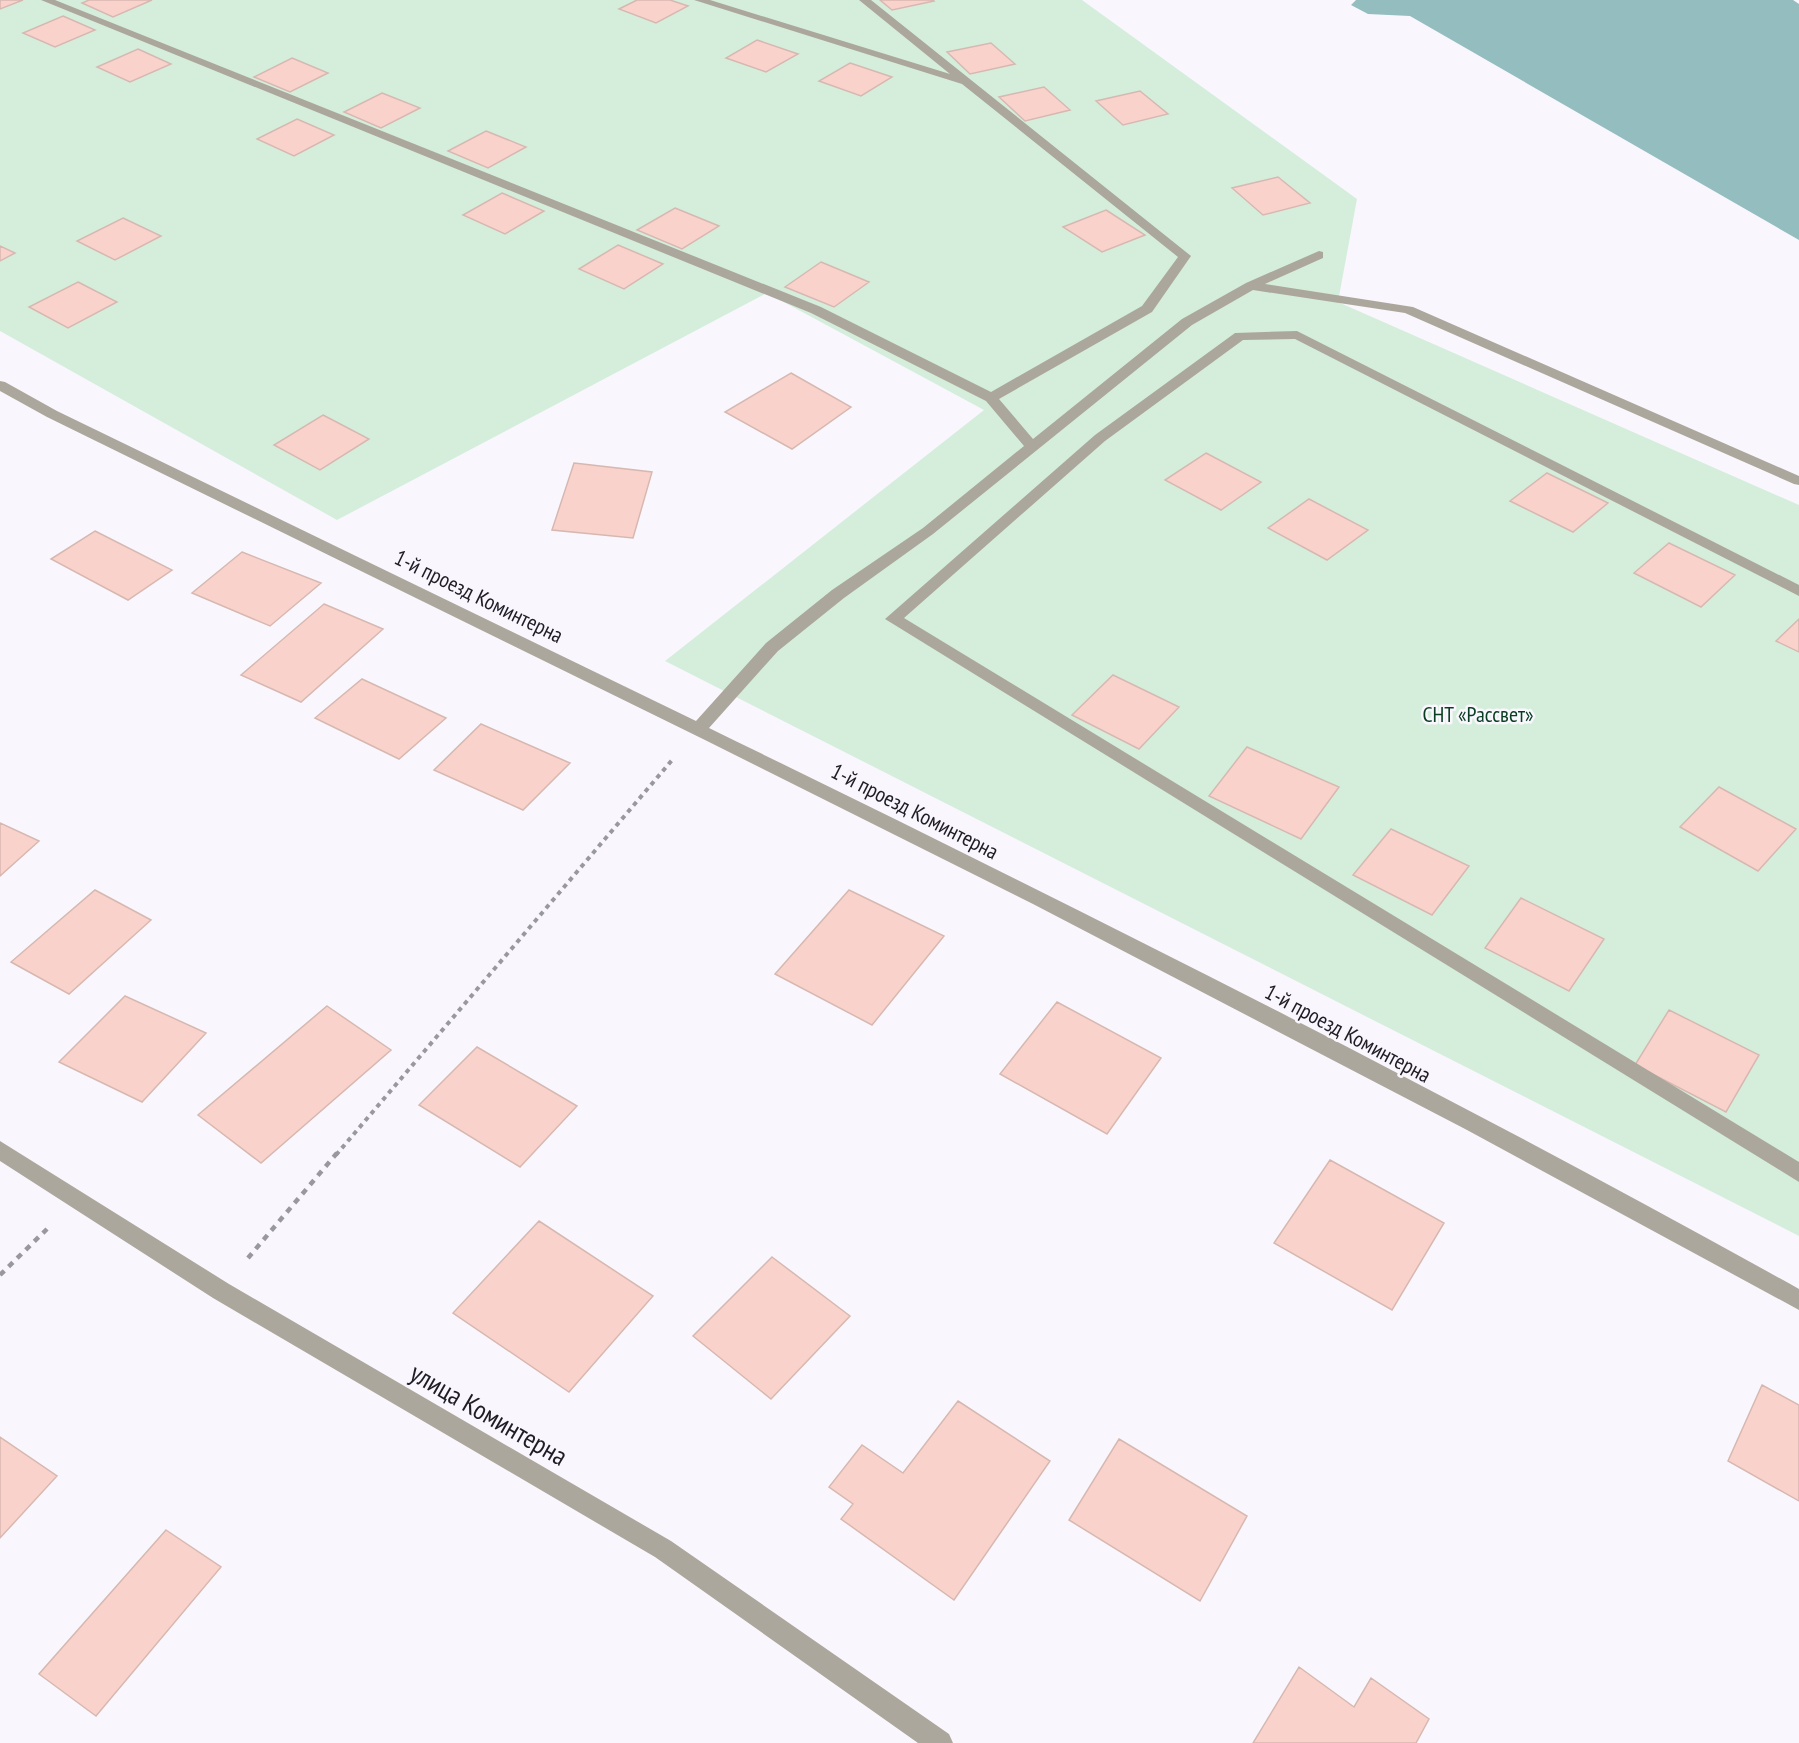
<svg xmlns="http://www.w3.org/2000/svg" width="1799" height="1743" font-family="'PT Sans Narrow',sans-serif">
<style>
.green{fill:#d5eedc}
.water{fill:#94bdc0}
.building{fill:#f9d3cb;stroke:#d7b8b1;stroke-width:1.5}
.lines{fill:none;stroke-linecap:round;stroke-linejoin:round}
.path-far1{stroke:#9a989f;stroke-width:4;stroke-dasharray:4.5 4.5;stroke-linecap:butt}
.path{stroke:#9a989f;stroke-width:4.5;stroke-dasharray:6 6;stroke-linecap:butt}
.minor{fill:#aca79c;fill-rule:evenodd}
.labels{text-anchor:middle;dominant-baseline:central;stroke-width:5;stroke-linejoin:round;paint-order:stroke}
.street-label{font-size:22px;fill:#1f1c25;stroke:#f9f7fd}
.park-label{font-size:22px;fill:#093e22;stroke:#f9f7fd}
.near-street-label{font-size:27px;fill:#1f1c25;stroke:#f9f7fd}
</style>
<rect width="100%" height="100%" fill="#f9f7fd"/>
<path class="green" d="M0 0H1082L1357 199 1338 302 1799 505V1236L665 661 984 410 767 293 337 520 0 331Z"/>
<path class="water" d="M1356 0H1793L1799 4V240L1410 16 1368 14 1351 5Z"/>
<path class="building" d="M0 0H23L0 9Z
M89 0H152L113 17 82 3Z
M637 0H670L688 6 656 23 619 9Z
M880 0H933L934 1 892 10Z
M63 16 95 30 55 47 23 33Z
M757 40 798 54 766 72 726 58Z
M991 43 1015 64 970 74 947 52Z
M138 49 171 64 130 82 97 67Z
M292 58 328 73 290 92 254 77Z
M850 63 892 77 861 96 819 81Z
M1044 87 1070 110 1025 121 999 97Z
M1140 91 1168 114 1123 125 1096 101Z
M382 93 420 108 381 128 344 112Z
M297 119 334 135 294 156 257 139Z
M486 131 526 147 488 168 448 151Z
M1278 177 1310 203 1263 215 1232 188Z
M502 193 544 211 505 234 463 215Z
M675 208 719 226 682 249 637 230Z
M1106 210 1145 235 1102 252 1063 227Z
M123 218 161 236 115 260 77 241Z
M618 245 663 264 624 289 579 269Z
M0 246 15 253 0 261Z
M821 262 869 282 834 307 785 287Z
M78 282 117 302 68 328 29 307Z
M791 373 851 407 792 449 725 412Z
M323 415 369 439 320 470 274 445Z
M1206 453 1261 482 1221 510 1165 480Z
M574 463 652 472 633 538 552 530Z
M1547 473 1608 503 1573 532 1510 501Z
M1309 499 1368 530 1327 560 1268 528Z
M95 531 172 570 128 600 51 559Z
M1669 543 1735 575 1701 607 1634 573Z
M242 552 321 583 270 626 192 593Z
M324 604 383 629 301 702 241 675Z
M1799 619V652L1776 641Z
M1113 675 1179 707 1139 749 1072 715Z
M362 679 446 718 399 759 315 718Z
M481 724 570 763 523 810 434 770Z
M1247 747 1339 787 1301 839 1209 796Z
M1719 787 1796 829 1758 871 1680 827Z
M0 823 39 841 0 876Z
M1391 829 1469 866 1432 915 1353 875Z
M95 890 151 920 69 994 11 962Z
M849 890 944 936 872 1025 775 974Z
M1521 898 1604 939 1569 991 1485 948Z
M125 996 206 1033 142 1102 59 1062Z
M1057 1002 1161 1058 1107 1134 1000 1074Z
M327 1006 391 1050 261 1163 198 1115Z
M1669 1010 1759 1055 1726 1112 1635 1065Z
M477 1047 577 1106 520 1167 419 1105Z
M1330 1160 1444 1223 1392 1310 1274 1243Z
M539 1221 653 1296 569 1392 453 1313Z
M772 1257 850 1316 771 1399 693 1336Z
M1762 1385 1799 1405V1501L1728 1461Z
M958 1401 1050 1461 954 1600 841 1519 853 1504 829 1487 862 1445 903 1473Z
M0 1437 57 1476 0 1538Z
M1119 1439 1247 1516 1200 1601 1069 1520Z
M166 1530 221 1567 96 1716 39 1674Z
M1299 1667 1354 1707 1371 1678 1429 1719 1416 1743H1253Z"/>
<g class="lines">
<path class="path-far1" d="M336 1155 673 759"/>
<path class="path" d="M248 1258 337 1153
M0 1275 47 1229"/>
<path class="minor" d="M41 0H55L821 307 991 392 1142 306 1178 257 962 84 694 0H710L950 74 859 0H871L1191 256 1152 312 999 399 1033 439 1182 319 1246 283 1319 251 1323 252V258L1265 284 1413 307 1799 476V485L1794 484 1405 313 1253 290 1192 325 933 534 844 598 778 651 709 728C1076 907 1442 1090 1799 1289V1310L1467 1130 1033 904 705 740 47 417 0 391V381L5 382 57 411 696 721 766 643 832 590 923 528 1024 446 986 401 811 313Z
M1297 331 1799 585V596L1295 339 1243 340 1105 441 904 618 1799 1162V1182L885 619 1095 435 1235 333Z
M0 1141 229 1284 671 1541 949 1734 953 1743H918L655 1557 213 1298 0 1161Z"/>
</g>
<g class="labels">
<g class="street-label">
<text transform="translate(479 596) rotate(26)">1-й проезд Коминтерна</text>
<text transform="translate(915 811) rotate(27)">1-й проезд Коминтерна</text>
<text transform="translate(1348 1033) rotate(28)">1-й проезд Коминтерна</text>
</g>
<g class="park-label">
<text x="1478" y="714">СНТ «Рассвет»</text>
</g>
<g class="near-street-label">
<text transform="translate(489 1414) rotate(30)">улица Коминтерна</text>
</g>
</g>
</svg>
